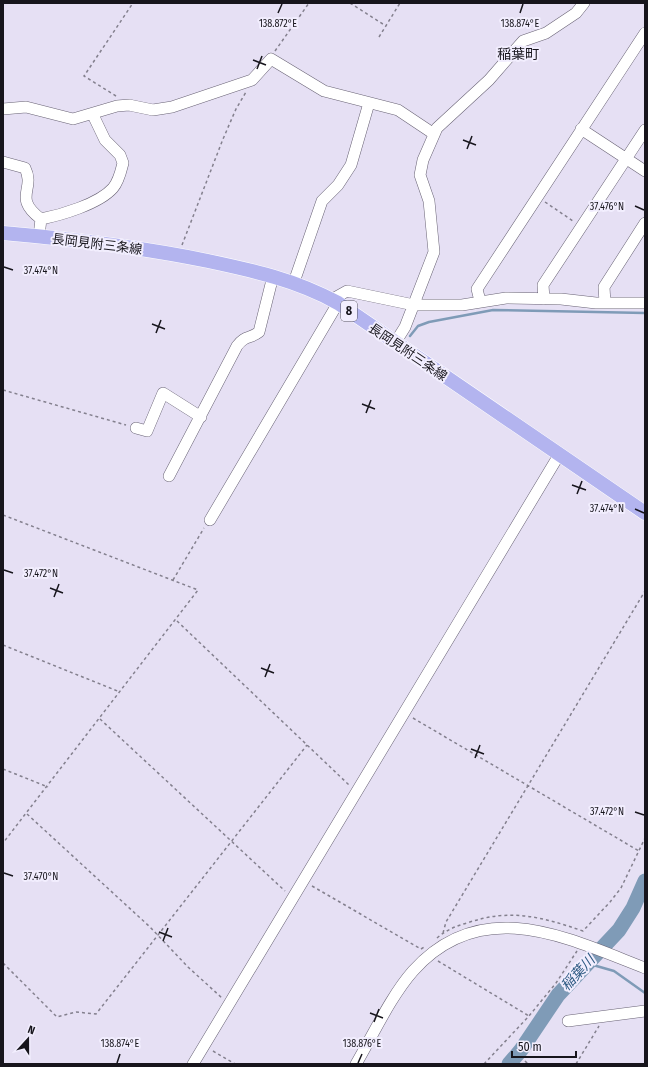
<svg xmlns="http://www.w3.org/2000/svg" width="648" height="1067" font-family="'Fira Sans Condensed','Noto Sans JP',sans-serif">
<style>
.lines{fill:none;stroke-linecap:round;stroke-linejoin:round}
.stream{stroke:#7f9bb7;stroke-width:2.5}
.river{stroke:#7f9bb7;stroke-width:15}
.minor-casing{stroke:#696375;stroke-width:12}
.major-casing{stroke:#fff;stroke-width:15}
.path{stroke:#84808e;stroke-width:1.5;stroke-dasharray:3 3;stroke-linecap:butt}
.minor{stroke:#fff;stroke-width:11}
.major{stroke:#b3b4ef;stroke-width:14}
.ticks{fill:none;stroke:#17151c;stroke-width:1.5}
.labels{text-anchor:middle;dominant-baseline:central;stroke-width:4;stroke-linejoin:round;paint-order:stroke}
.shield{fill:#f2eefe;stroke:#595660;stroke-width:1}
.shield-label{font-size:12px;font-weight:bold;fill:#17151c}
.street-label{font-size:13px;fill:#17151c;stroke:#f2eefe}
.neighbourhood-label{font-size:14px;fill:#17151c;stroke:#f2eefe}
.water-label{font-size:14px;font-style:italic;fill:#2f5b83;stroke:#f2eefe}
.ticks-label{font-size:10px;text-anchor:middle;fill:#17151c;stroke:#f2eefe;stroke-width:4;stroke-linejoin:round;paint-order:stroke}
</style>
<rect width="100%" height="100%" fill="#e6e0f4"/>
<g class="lines">
<path class="stream" d="M410 336 418 326 429 322 493 310 645 313
M586 963 614 971 645 993"/>
<path class="river" d="M509 1064 521 1050 558 995 619 930 633 908 645 881"/>
<g class="minor-casing">
<path id="minor" d="M3 109 26 107 73 119 117 106 129 105 153 110 172 107 252 80 271 59 324 91 398 110 434 134
M581 129 645 171
M3 162 25 168C36 190 12 197 41 219L39 236
M41 219C61 215 99 204 113 188 119 181 121 171 123 163L120 155 105 140 93 115
M294 282 322 201 338 185 351 165 369 103
M544 299 543 285 645 130
M331 300 347 291 414 305H462L506 298 561 299 596 303H645
M480 301 477 289 645 33
M605 303 604 287 645 223
M395 343 405 327 434 252 429 201 420 175 423 160 437 128 489 80 523 41 546 33 576 13 584 3
M136 428 147 431 163 393 201 417
M169 476 237 346C245 335 250 339 259 332L273 276
M210 520 338 303
M568 1021 645 1011
M193 1064 559 455
M356 1064C373 1035 391 996 413 971 482 894 567 938 645 968"/>
</g>
<g class="major-casing">
<path id="major" d="M3 233C72 239 140 247 208 261 255 271 296 280 338 303L645 513"/>
</g>
<path class="path" d="M350 3 386 26
M379 37 400 3
M275 51 309 3
M116 96 84 76 133 3
M545 202 573 221
M182 245 223 139 236 109 246 92
M3 390 126 425
M3 515 198 590 3 843
M173 580 204 528
M177 621 349 785
M3 645 120 692
M413 718 639 851
M100 719 285 891
M3 769 48 787
M27 814 150 927 188 967 222 998
M312 886 421 949
M443 933 446 922 645 591
M437 938C446 930 456 926 467 923 510 908 542 917 583 931L610 902 621 888 645 838
M421 949 426 946
M438 961 529 1016
M3 963 57 1017 76 1012 96 1014 307 745
M213 1051 235 1064
M525 1061 528 1064
M484 1064 529 1016 556 983 577 951
M576 1064 599 1026"/>
<use href="#minor" class="minor"/>
<use href="#major" class="major"/>
</g>
<path class="ticks" d="M278 13 282 4M520 13 523 4M253 60 266 65M257 69 262 56M463 140 476 145M467 149 472 136M635 206 644 210M4 267 13 270M152 324 165 329M156 333 161 320M362 404 375 409M366 413 371 400M572 485 586 490M577 494 582 481M635 509 644 513M4 570 13 573M50 588 63 593M54 597 59 584M261 668 274 673M265 677 270 664M471 749 484 754M475 758 480 745M635 812 644 815M4 873 13 876M159 932 172 937M163 941 168 928M370 1013 383 1018M374 1022 379 1009M117 1063 120 1054M358 1063 362 1054"/>
<g class="labels">
<rect class="shield" x="341" y="301" width="16" height="20" rx="3"/>
<g class="shield-label">
<text x="349" y="311">8</text>
</g>
<g class="street-label">
<text transform="translate(97 244) rotate(7)">長岡見附三条線</text>
<text transform="translate(408 352) rotate(34)">長岡見附三条線</text>
</g>
<g class="neighbourhood-label">
<text x="518" y="54">稲葉町</text>
</g>
<g class="water-label">
<text transform="translate(578 973) rotate(-47)">稲葉川</text>
</g>
</g>
<g class="ticks-label">
<text x="278" y="27">138.872°E</text>
<text x="520" y="27">138.874°E</text>
<text x="607" y="210">37.476°N</text>
<text x="41" y="274">37.474°N</text>
<text x="607" y="512">37.474°N</text>
<text x="41" y="577">37.472°N</text>
<text x="607" y="815">37.472°N</text>
<text x="41" y="880">37.470°N</text>
<text x="120" y="1047">138.874°E</text>
<text x="362" y="1047">138.876°E</text>
</g>
<rect width="648" height="1067" fill="none" stroke="#17151c" stroke-width="8"/>
<g transform="translate(28 1039) rotate(21)" stroke="#f2eefe" stroke-width="3" paint-order="stroke">
<path d="M0-3L7 15L0 10L-7 15Z" fill="#17151c"/>
<text y="-6" font-size="11" font-weight="bold" text-anchor="middle" fill="#17151c">N</text>
</g>
<path d="M512 1051v6h64v-6" fill="none" stroke="#17151c" stroke-width="2"/>
<text x="518" y="1051" font-size="12" fill="#17151c" stroke="#f2eefe" stroke-width="3" paint-order="stroke">50 m</text>
</svg>
